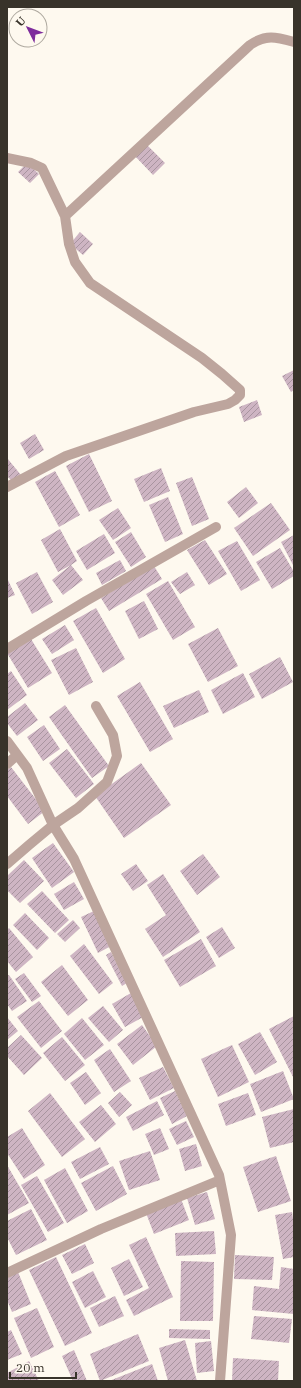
<svg xmlns="http://www.w3.org/2000/svg" width="301" height="1388" font-family="'IBM Plex Serif',serif">
<style>
.building{fill:url(#building-hatch)}
.lines{fill:none;stroke-linecap:round;stroke-linejoin:round}
.minor{stroke:#bda59d;stroke-width:10}
</style>
<defs>
<pattern id="building-hatch" width="6" height="6" patternUnits="userSpaceOnUse"><rect width="6" height="6" fill="#ceb5c3"/><path d="M-1 1l2-2M0 6l6-6M5 7l2-2" fill="none" stroke="#a8949f"/></pattern>
</defs>
<rect width="100%" height="100%" fill="#fef9ef"/>
<path class="building" d="M146 144 165 163 153 175 134 155Z
M27 163 39 174 30 183 18 172Z
M80 232 93 244 83 255 70 244Z
M294 370V390L291 392 282 376Z
M257 400 262 415 244 422 239 407Z
M35 434 44 450 29 459 20 443Z
M89 454 112 501 89 512 66 466Z
M7 458 21 475 13 482 7 476Z
M161 468 170 491 144 502 134 479Z
M55 471 80 515 59 527 35 482Z
M192 477 209 519 192 526 176 483Z
M246 487 258 503 239 518 227 502Z
M168 497 183 534 165 542 149 505Z
M271 503 290 530 253 556 234 528Z
M118 508 131 528 113 540 99 520Z
M60 529 77 561 71 565 83 580 63 595 52 580 71 565 58 572 41 540Z
M131 532 146 557 131 567 115 542Z
M104 534 115 553 87 570 76 551Z
M294 535V567L281 542Z
M205 540 227 574 209 585 187 550Z
M237 541 260 580 241 591 218 551Z
M280 548 294 572V576L272 589 256 562Z
M120 560 126 571 102 585 96 573Z
M154 566 162 579 109 611 101 598Z
M37 572 53 602 32 614 16 583Z
M187 572 195 585 180 594 171 582Z
M7 578 15 595 7 598Z
M168 581 195 627 173 640 146 594Z
M144 601 158 629 139 639 125 611Z
M96 608 125 659 103 673 73 621Z
M65 625 74 640 52 654 42 639Z
M218 628 238 666 208 682 188 644Z
M31 639 52 673 28 688 7 653Z
M76 648 93 682 69 695 51 660Z
M280 657 293 682 262 699 249 674Z
M11 671 27 695 7 710V674Z
M243 673 255 697 223 714 211 690Z
M140 682 173 739 150 752 117 696Z
M199 690 209 712 174 728 163 706Z
M25 703 38 720 17 736 7 723V717Z
M65 705 109 766 92 778 49 717Z
M44 725 60 749 43 761 27 737Z
M67 749 94 784 76 798 49 763Z
M141 763 171 805 124 838 95 796Z
M11 767 45 811 28 824 7 796V770Z
M53 843 74 872 52 888 32 858Z
M203 854 220 877 197 895 180 871Z
M24 860 44 881 20 903 7 890V876Z
M136 864 148 881 133 891 121 874Z
M163 874 200 932 163 957 145 929 166 915 147 885Z
M74 882 84 899 64 910 54 894Z
M42 891 69 920 55 933 27 904Z
M94 911 111 946 98 953 81 917Z
M25 913 49 938 37 950 13 925Z
M73 920 80 928 65 942 57 934Z
M222 927 235 948 219 958 206 937Z
M9 928 33 957 16 972 7 961V930Z
M201 939 216 966 180 987 164 960Z
M84 944 113 983 99 994 70 956Z
M111 952 127 983 122 986 106 955Z
M62 965 88 1000 68 1016 41 982Z
M24 973 41 996 32 1002 15 979Z
M9 975 27 1001 12 1011 7 1004V976Z
M131 993 145 1016 125 1027 112 1004Z
M39 1001 62 1031 41 1048 17 1017Z
M103 1006 123 1030 109 1042 88 1018Z
M294 1016V1079L269 1029Z
M7 1017 18 1031 7 1040Z
M82 1018 104 1045 85 1060 64 1034Z
M142 1025 157 1046 133 1065 117 1044Z
M260 1032 277 1062 255 1075 238 1044Z
M21 1035 42 1058 24 1075 7 1056V1048Z
M62 1037 85 1065 65 1081 43 1053Z
M232 1045 249 1082 218 1097 201 1059Z
M110 1049 131 1081 114 1092 94 1060Z
M163 1067 174 1088 150 1100 139 1078Z
M283 1071 294 1099 261 1112 250 1084Z
M86 1072 101 1093 85 1105 70 1083Z
M175 1091 187 1116 172 1124 160 1098Z
M120 1092 132 1105 119 1117 108 1103Z
M50 1093 85 1139 62 1157 28 1111Z
M248 1093 256 1115 226 1126 218 1104Z
M157 1101 164 1115 133 1131 126 1117Z
M101 1105 116 1124 95 1142 79 1122Z
M294 1109V1142L270 1148 262 1117Z
M186 1121 194 1137 177 1145 169 1129Z
M22 1128 45 1165 24 1179 7 1153V1137Z
M160 1128 169 1149 154 1155 145 1134Z
M196 1144 202 1166 185 1171 179 1149Z
M100 1147 109 1164 80 1179 71 1162Z
M150 1151 160 1180 129 1190 119 1161Z
M276 1156 291 1201 258 1212 243 1167Z
M7 1165 29 1203 7 1215Z
M113 1166 127 1194 96 1211 81 1183Z
M65 1168 88 1211 67 1223 44 1180Z
M37 1176 64 1223 48 1232 21 1185Z
M207 1192 215 1219 195 1225 187 1198Z
M181 1199 189 1220 154 1234 146 1213Z
M31 1209 47 1240 16 1255 7 1237V1221Z
M292 1212 294 1225V1257L283 1259 275 1215Z
M214 1231 216 1254 176 1256 175 1233Z
M146 1237 173 1297 134 1316 126 1300 149 1288 129 1245Z
M85 1244 94 1263 72 1274 62 1255Z
M235 1255 274 1257 272 1280 234 1279Z
M56 1257 92 1333 65 1346 29 1270Z
M129 1259 143 1287 124 1296 111 1268Z
M181 1261 214 1262 213 1321H180Z
M281 1267 294 1269V1314L252 1310 254 1286 279 1289Z
M93 1271 106 1297 85 1308 72 1282Z
M18 1272 31 1304 12 1312 7 1300V1276Z
M115 1296 124 1316 99 1327 90 1308Z
M37 1308 54 1347 31 1358 14 1318Z
M254 1316 292 1319 289 1343 251 1339Z
M169 1329 210 1330V1339L169 1338Z
M11 1330 22 1354 7 1360V1332Z
M138 1334 149 1361 100 1381 90 1354Z
M185 1340 197 1381H168L159 1348Z
M211 1341 214 1371 197 1373 195 1343Z
M74 1350 87 1381H73L62 1356Z
M233 1358 279 1361 278 1381H232Z
M29 1361 39 1381H9L7 1377V1373Z
M152 1364 158 1381H109Z"/>
<g class="lines">
<path class="minor" d="M7 158 31 163 42 168 65 216 69 244 75 262 90 283 202 358 222 374 240 390V395L235 400 228 404 194 412 66 456 7 487
M65 216 250 45C266 34 276 37 294 42
M7 649 86 601 216 527
M7 741 27 768 53 825 78 808 107 782 117 756 113 735 96 706
M7 764 17 755
M7 864 29 845 53 825 74 859 219 1175 231 1235 220 1381
M7 1273 101 1229 220 1180"/>
</g>
<rect width="301" height="1388" fill="none" stroke="#38332a" stroke-width="16"/>
<g transform="translate(28 28) rotate(312)"><circle r="19" fill="#fef9ef" stroke="#afaaa0"/>
<path d="M0-3L7 15L0 10L-7 15Z" fill="#7e2c9c"/>
<text y="-6" font-size="11" font-weight="bold" text-anchor="middle" fill="#38332a">U</text>
</g>
<path d="M10 1372v6h66v-6" fill="none" stroke="#38332a" stroke-width="2"/>
<text x="16" y="1372" font-size="12" fill="#38332a" stroke="#fef9ef" stroke-width="3" paint-order="stroke">20 m</text>
</svg>
